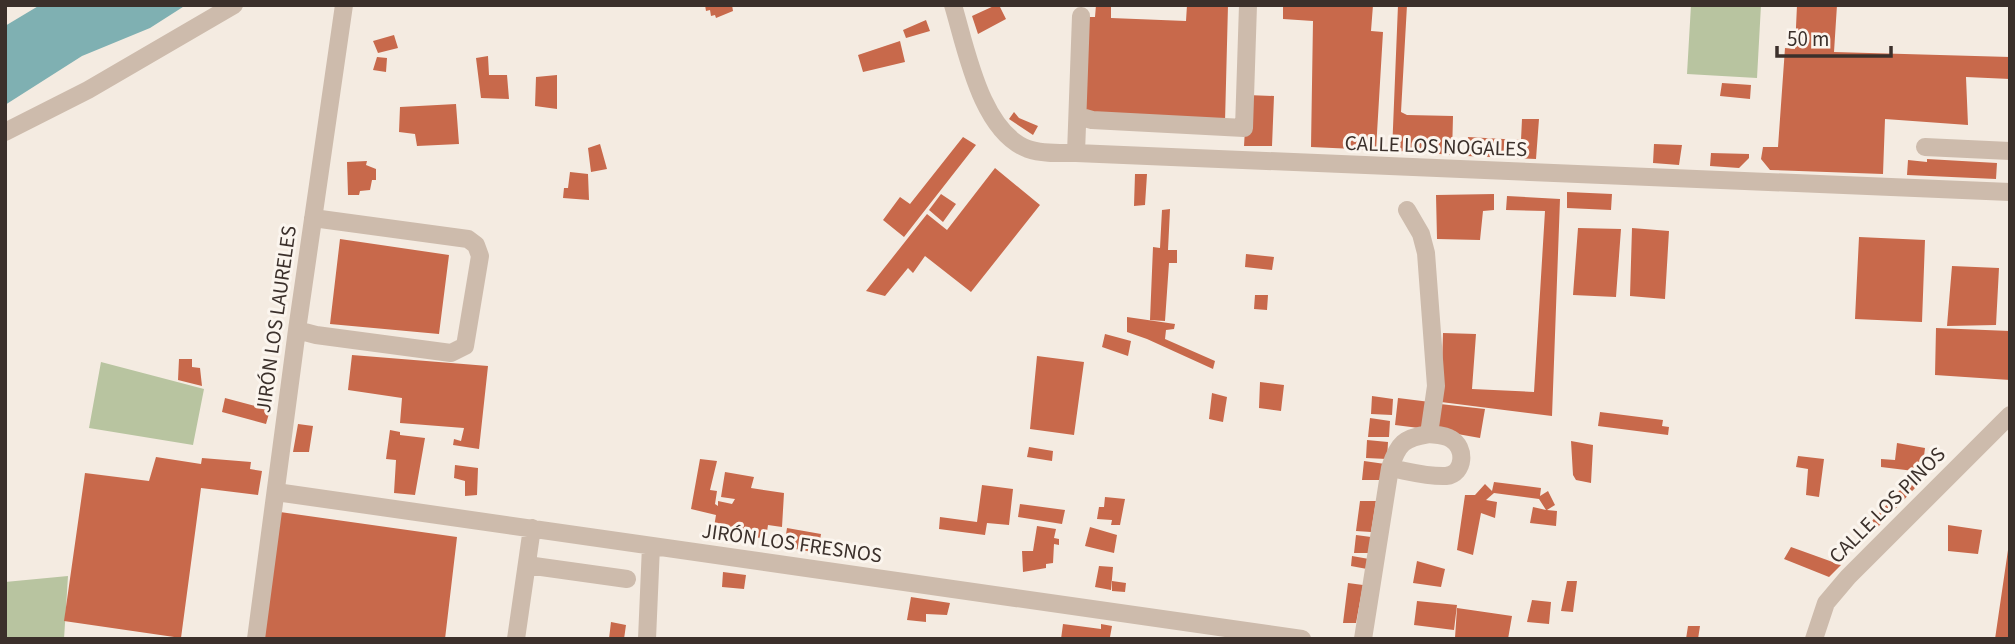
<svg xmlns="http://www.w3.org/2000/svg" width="2015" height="644" font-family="'Source Sans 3',sans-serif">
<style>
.green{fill:#b8c4a0}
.water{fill:#7fb0b2}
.building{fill:#c8694b}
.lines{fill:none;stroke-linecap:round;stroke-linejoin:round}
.minor{stroke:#cdbbac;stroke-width:18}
.labels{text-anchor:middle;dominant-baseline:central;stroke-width:6;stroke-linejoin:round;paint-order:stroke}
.street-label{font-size:21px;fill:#3b302b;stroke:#fbf5ee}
</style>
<rect width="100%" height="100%" fill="#f4ebe1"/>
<path class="green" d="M1691 5H1761L1757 78 1687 74Z
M101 362 204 389 193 445 89 428Z
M68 576 64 639H5V582Z"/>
<path class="water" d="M40 5H186L150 28 82 56 5 105V26Z"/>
<path class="building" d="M705 5H732L733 11 716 18 715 15 711 16 710 10 706 11Z
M996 5H999L1006 19 978 34 972 16Z
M1096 5H1111V18L1186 21 1187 5H1228L1225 122 1082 115 1086 17H1095Z
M1283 5H1373L1371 31 1383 32 1376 150 1311 147 1313 21 1283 19Z
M1398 5H1407L1401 112 1407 115 1453 116 1452 155 1405 151 1392 152Z
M1797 5H1837L1834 52 2010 57V79L1966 77 1968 125 1885 119 1883 174 1770 170 1761 159 1763 147H1778L1785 48 1795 49Z
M926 20 930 31 906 38 903 30Z
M394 35 398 48 378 53 373 41Z
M900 41 905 62 863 72 858 55Z
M488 56 489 75H507L509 99 481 98 476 58Z
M377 57 387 58 386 72 373 70Z
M557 75V109L535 106 536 77Z
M1722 83 1751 85 1750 99 1720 96Z
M1247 95 1274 96 1272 146H1244Z
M456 104 459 144 417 146 415 134 399 132 400 107Z
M1014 112 1019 118 1038 126 1033 135 1009 119Z
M1522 119H1539L1536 159 1466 156 1468 137 1521 140Z
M963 137 976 145 904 237 883 220 900 197 910 204Z
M600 144 607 169 591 172 588 148Z
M1654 144 1682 145 1679 165 1653 163Z
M1711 153 1749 154V158L1739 168 1710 166Z
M1927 159 1997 163 1996 179 1907 175 1908 160 1927 162Z
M367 161 366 165 376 169V180H372L370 190 360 191 359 195H348L347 162Z
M995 168 1040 205 971 292 925 256 913 273 908 268 885 296 866 291 927 214 947 230Z
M570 172 588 174 589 200 563 198 564 188H568Z
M1135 174H1147L1145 205 1134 206Z
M1567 192 1612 194 1611 210 1567 208Z
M941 194 956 204 943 222 929 210Z
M1494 194V210L1483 211 1480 240 1437 239 1436 195Z
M1507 196 1560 199 1552 416 1441 402 1443 333 1476 334 1472 389 1534 392 1545 211 1506 210Z
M1170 209 1168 250H1177V263H1169L1165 321 1150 320 1153 247 1160 248 1162 210Z
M1578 228 1621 229 1616 297 1573 295Z
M1632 228 1669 231 1665 299 1630 296Z
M1859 237 1925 240 1922 322 1855 319Z
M340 239 449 255 439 334 330 324Z
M1246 254 1274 257 1272 270 1245 267Z
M1952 266 1999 268 1996 325 1947 326Z
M1255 295H1268L1267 310 1254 309Z
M1127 317 1175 324 1174 329 1166 330 1165 339 1215 361 1213 369 1147 339 1127 332Z
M1936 328 2010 331V380L1935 375Z
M1105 334 1131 341 1128 356 1102 347Z
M352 355 488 366 479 449 453 445 454 439 461 441 464 428 400 423 402 398 348 390Z
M1037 356 1084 362 1074 435 1030 429Z
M179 359H192V367L200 368 202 386 178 380Z
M1260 382 1284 385 1281 411 1259 408Z
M1212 393 1227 397 1223 422 1209 419Z
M1372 396 1393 399 1392 415 1371 414Z
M225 398 270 410 266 424 222 412Z
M1398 398 1430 402 1427 429 1395 425Z
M1440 404 1485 409 1480 438 1435 430Z
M1600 412 1663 420 1662 426 1669 427 1668 435 1598 426Z
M1370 418 1390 421 1389 437H1368Z
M298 424 313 426 309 452H293Z
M390 430 400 432V435L425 438 415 495 394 493 396 460 386 459Z
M1367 440 1388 442 1387 459 1366 458Z
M1571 441 1593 445 1591 483 1576 480 1573 475Z
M1897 443 1925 448 1922 472 1881 467V459L1895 460Z
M1029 447 1053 451 1052 461 1027 457Z
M1798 456 1824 459 1819 497 1806 495 1808 469 1796 467Z
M156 457 201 464 202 458 251 462 250 469 262 471 258 495 201 488 181 638 64 621 85 473 149 481Z
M700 459 717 461 710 490 717 491 715 504 718 506V501L732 504 735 499 721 497 725 472 754 477 751 488 784 493 782 527 768 525 766 538 743 537 744 533 714 527 716 515 691 509Z
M1364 461 1385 464 1384 480H1362Z
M455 465 478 468 477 495 465 496V481L454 478Z
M1909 480 1915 488 1878 527 1872 521Z
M1494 482 1541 488 1540 496 1548 491 1555 505 1547 510 1557 511 1556 526 1530 523 1533 507 1546 510 1539 499 1494 493 1486 500 1497 502 1495 518 1481 513 1473 555 1457 550 1465 495H1475L1485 484 1492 491Z
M982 485 1013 489 1009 525 987 523 985 535 939 529 940 517 977 522Z
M1105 497 1125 499 1120 525H1111L1112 520 1097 519 1099 507H1104Z
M1360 501H1376L1371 532 1356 531Z
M1020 504 1065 510 1062 524 1018 517Z
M280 512 457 537 445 639H263Z
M1948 525 1982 530 1978 554 1948 551Z
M1037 526 1056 529 1054 538 1059 539V545L1054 544 1053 563 1046 564V568L1023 572 1022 551H1033Z
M1090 527 1117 535 1114 553 1085 546Z
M787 528 821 534 818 553 784 547Z
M1356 535 1371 537 1370 553H1354Z
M1791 547 1841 565 1829 577 1784 559Z
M2008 550 2010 639H1995Z
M1352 556 1369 559 1367 569 1351 566Z
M1417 561 1445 569 1441 587 1413 583Z
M1099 566 1113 567 1111 590 1095 587Z
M723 572 746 575 744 589 722 587Z
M1112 581 1126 583 1125 592 1112 591Z
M1567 581H1577L1573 612 1561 611Z
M1348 583 1363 585 1356 623H1343Z
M911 597 950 603 947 615 926 614V622L907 620Z
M1532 600 1551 602 1549 624 1527 622Z
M1417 601 1457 605 1454 630 1414 625Z
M1457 608 1512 616 1508 639 1455 638Z
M611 622 626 625 624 639H609Z
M1063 624 1101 629V624L1112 626 1110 637 1061 639Z
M1688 626H1700L1698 639H1686Z"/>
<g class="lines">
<path class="minor" d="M953 5C966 48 981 132 1028 149 1042 154 1061 153 1076 153L2010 192
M1078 116 1092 120 1244 128 1248 5
M5 132 88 90 234 5
M1925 147 2010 151
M1076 153 1081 16
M297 330 316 335 451 353 465 346 480 256 476 245 468 239 313 218
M1390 468C1398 443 1404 438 1429 434
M276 492 1302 639
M527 565 627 579
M256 639 297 330 344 5
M516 639 532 528
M647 639 651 546
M1363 639 1390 468C1407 471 1428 477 1446 476 1465 474 1466 447 1451 439 1445 435 1436 435 1429 434L1436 386 1426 253 1421 234 1407 210
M1814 639 1826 603 1848 577 2010 415"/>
</g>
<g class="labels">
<g class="street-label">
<text transform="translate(1436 146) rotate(2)">CALLE LOS NOGALES</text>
<text transform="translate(276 319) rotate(-82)">JIRÓN LOS LAURELES</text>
<text transform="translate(1887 505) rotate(-45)">CALLE LOS PINOS</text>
<text transform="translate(792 543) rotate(8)">JIRÓN LOS FRESNOS</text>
</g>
</g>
<rect width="2015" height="644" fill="none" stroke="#3b302b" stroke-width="14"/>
<path d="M1777 46v10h114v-10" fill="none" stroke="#3b302b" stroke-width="3.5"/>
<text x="1787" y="46" font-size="21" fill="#3b302b" stroke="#fbf5ee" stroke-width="5" paint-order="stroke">50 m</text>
</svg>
